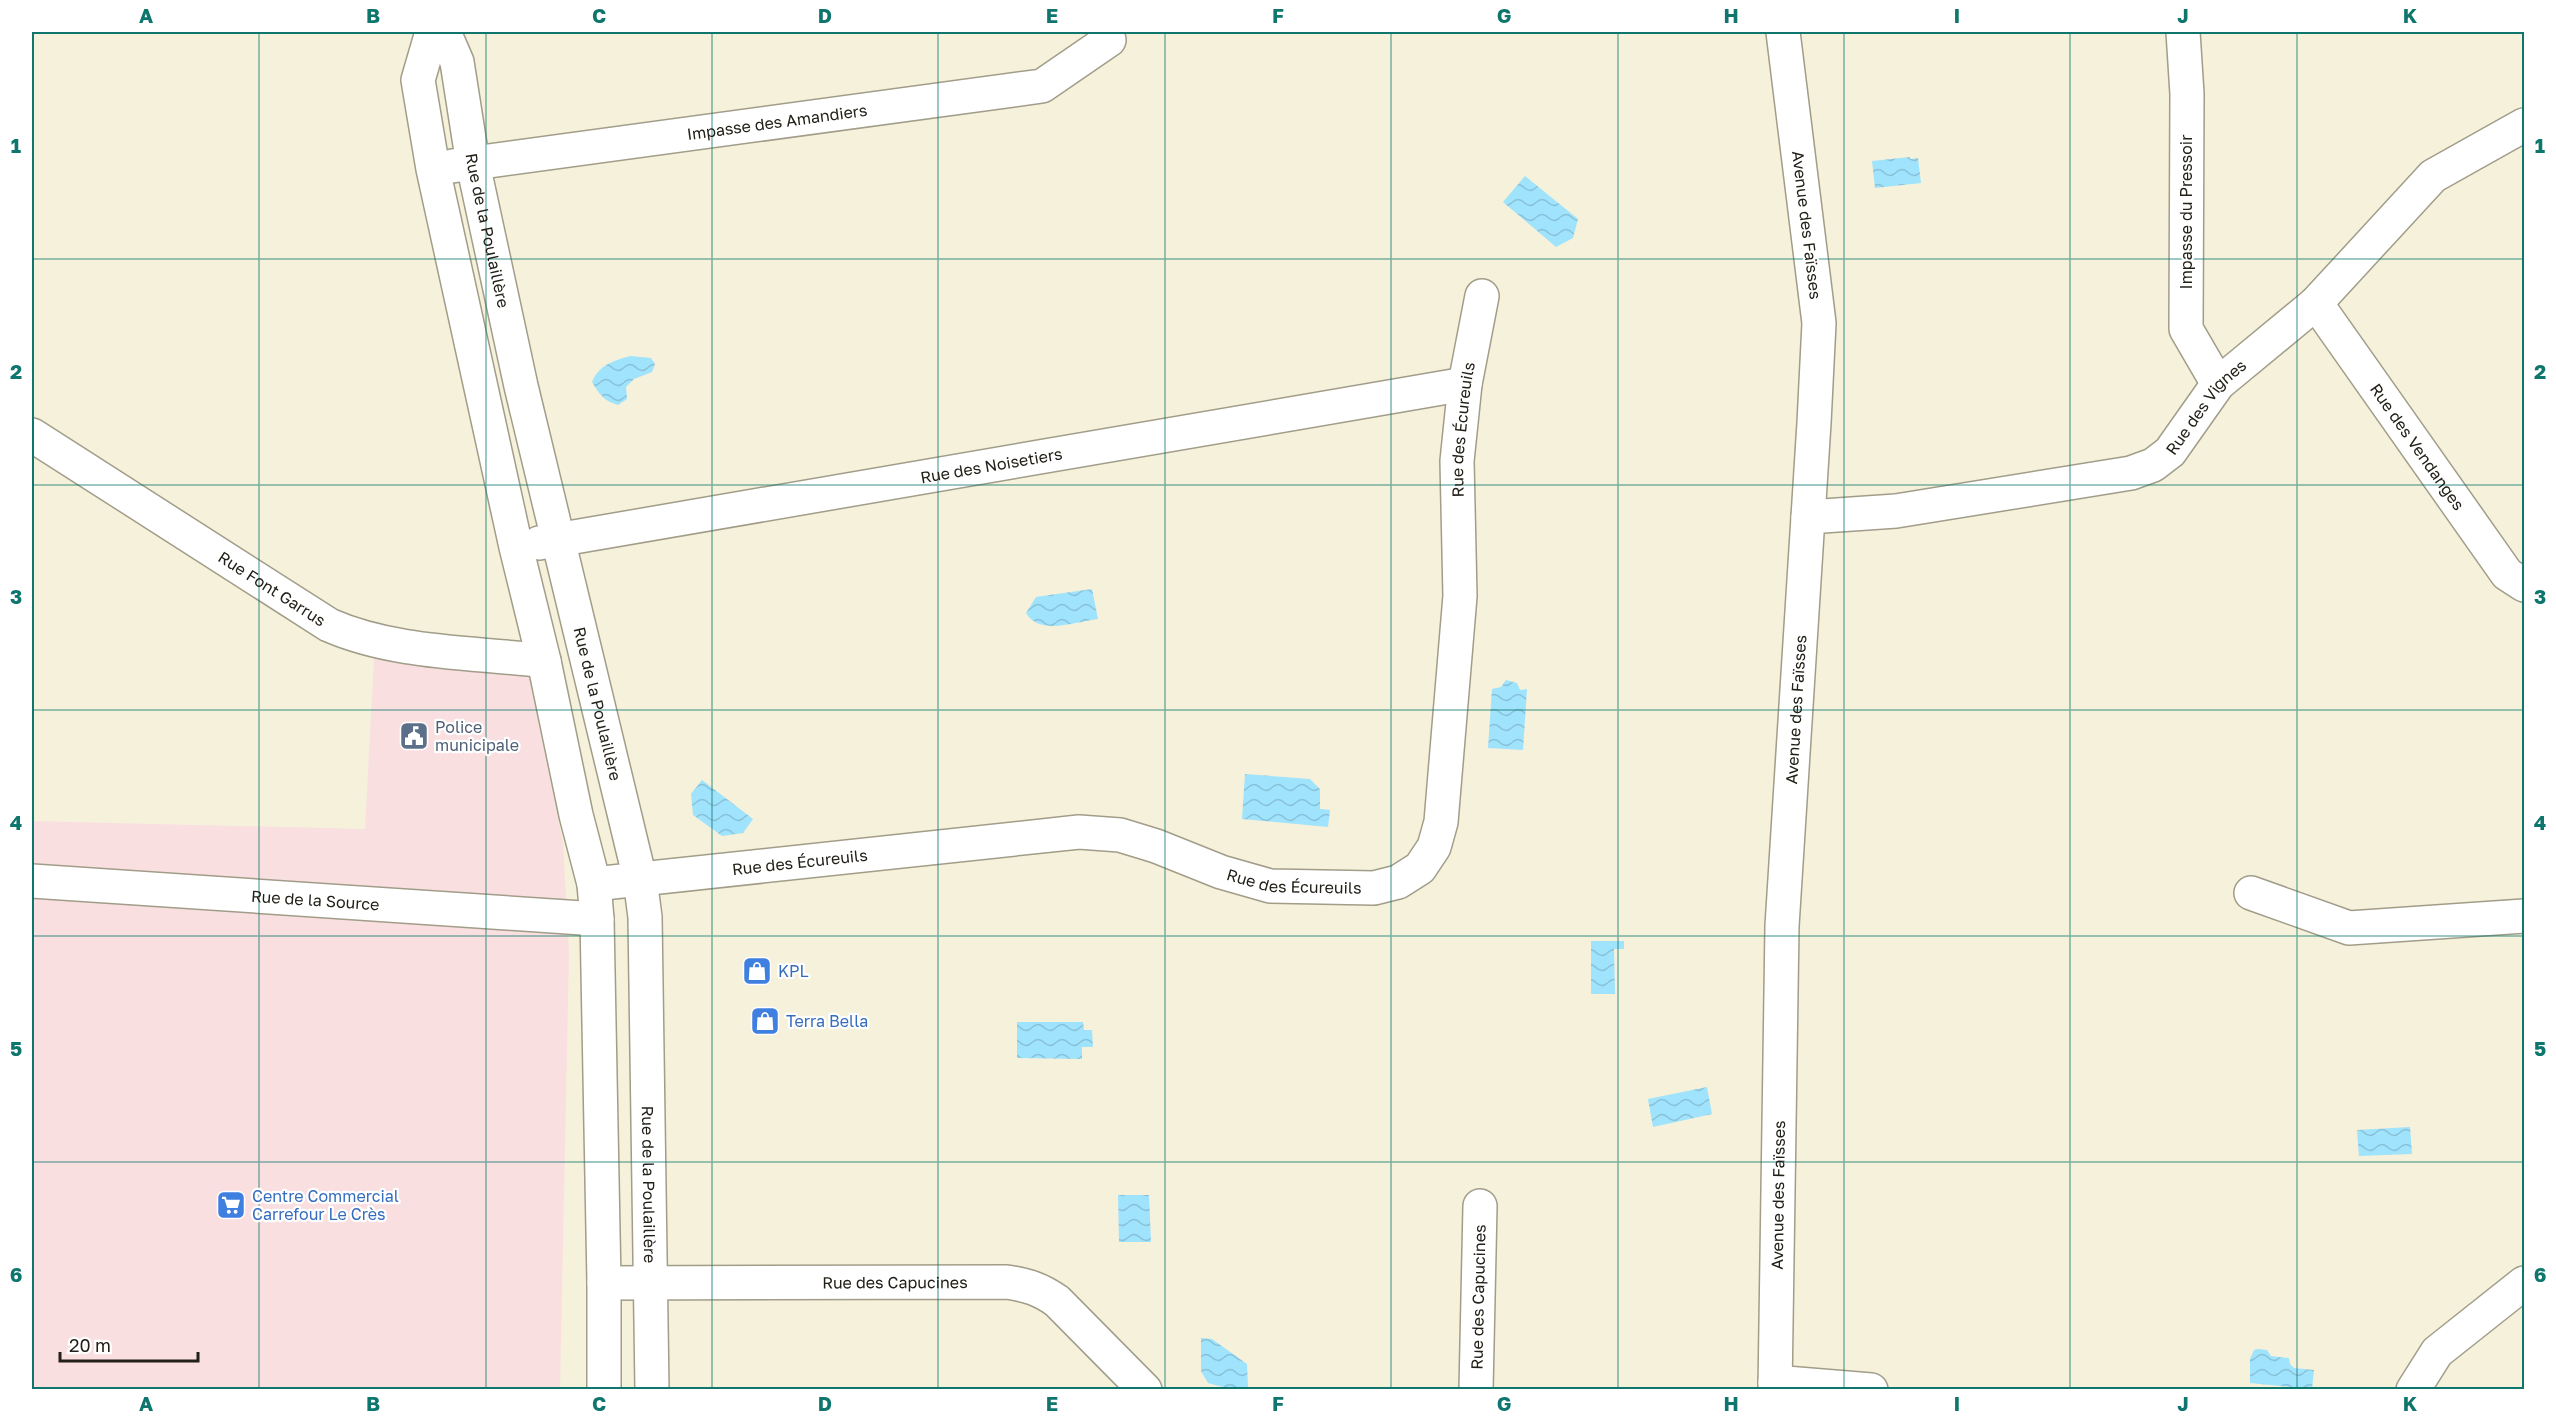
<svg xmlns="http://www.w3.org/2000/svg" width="2556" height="1421" font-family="'Golos Text',sans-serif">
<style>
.commercial{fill:#fadfe1}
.water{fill:url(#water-waves)}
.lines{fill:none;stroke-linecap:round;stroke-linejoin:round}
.minor-casing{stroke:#a19d89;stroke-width:36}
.minor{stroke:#fff;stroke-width:33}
.grid{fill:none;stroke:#0f766e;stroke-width:1.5;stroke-opacity:0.55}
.labels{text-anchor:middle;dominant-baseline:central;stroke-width:4.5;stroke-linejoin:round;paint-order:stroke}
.street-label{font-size:16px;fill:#222018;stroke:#fff}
.service-label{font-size:16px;fill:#4e5e75;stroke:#fff;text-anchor:start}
.shop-label{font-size:16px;fill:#366cbe;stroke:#fff;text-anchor:start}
.neatline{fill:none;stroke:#0f766e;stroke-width:2}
.grid-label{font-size:20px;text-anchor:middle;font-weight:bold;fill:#0f766e}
</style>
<defs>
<pattern id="water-waves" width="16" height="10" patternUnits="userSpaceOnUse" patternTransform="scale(1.5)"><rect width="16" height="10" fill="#9fe3fd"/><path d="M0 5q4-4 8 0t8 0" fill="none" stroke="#89c2d8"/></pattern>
</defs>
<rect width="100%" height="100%" fill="#f5f1db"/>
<path class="commercial" d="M374 658 527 668 563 843 569 952 560 1389 32 1390V821L365 829Z"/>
<path class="water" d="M1910 157V159L1918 158 1921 183 1875 188 1872 161Z
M1525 176 1578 219 1573 238 1556 247 1503 202Z
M630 356 651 358 655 364 652 372 634 379 626 387 627 399 618 405C604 401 599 394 592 382 599 365 613 361 630 356Z
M1092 589 1098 619C1074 622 1040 636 1026 613L1036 597Z
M1506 680 1517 683 1520 690 1527 689 1523 750 1488 748 1492 689 1501 687Z
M1245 774 1310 779 1320 789V809L1330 810 1328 827 1242 819Z
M702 780 753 819 743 833 722 836 693 815 691 794Z
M1591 941H1624V949H1614L1615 994H1591Z
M1017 1022H1083L1084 1030H1092L1093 1047H1082V1059L1017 1058Z
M1707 1087 1712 1114 1653 1127 1648 1099Z
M2410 1127 2412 1154 2359 1156 2357 1130Z
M1118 1195H1149L1151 1242H1119Z
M1201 1338 1212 1339 1247 1364 1248 1388 1223 1387 1208 1383 1201 1371Z
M2258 1349 2267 1350 2271 1356 2289 1358 2290 1364 2294 1368 2314 1370 2312 1389 2250 1383V1359L2254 1350Z"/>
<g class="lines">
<g class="minor-casing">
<g id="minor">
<path d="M432 32 418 80 433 169 516 547 544 661 576 815 594 884 597 919 604 1283V1390"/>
<path id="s1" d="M444 32 457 62 473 164 521 386 640 879 645 917 652 1390"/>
<path d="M2183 32 2187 94 2186 329 2218 384"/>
<path id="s2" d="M452 166 1042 86 1109 40"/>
<path id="s3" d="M2316 303 2507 574 2524 585"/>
<path id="s4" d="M32 435 329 625C395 654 473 652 544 661"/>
<path id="s5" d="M1808 517 1896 511 2131 473 2153 465 2170 452 2218 384 2316 303 2433 176 2524 125"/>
<path id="s6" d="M539 543 1465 384"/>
<path id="s7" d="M32 881 597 919"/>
<path id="s8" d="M594 884 1079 832 1120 835 1156 846 1221 872 1270 886 1374 888 1398 882 1420 868 1434 847 1441 822 1460 596 1457 461 1465 384 1482 296"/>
<path d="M2251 893 2349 928 2524 916"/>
<path id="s9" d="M604 1283 1007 1282C1027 1285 1040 1289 1057 1301L1145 1390"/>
<path d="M1775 1382 1871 1390"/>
<path id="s10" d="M1476 1390 1480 1206"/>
<path id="s11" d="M1775 1390 1782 926 1814 423 1819 323 1783 32"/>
<path d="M2413 1390 2437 1352 2524 1283"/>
</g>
</g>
<use href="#minor" class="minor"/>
</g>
<path class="grid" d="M259 32V1390M486 32V1390M712 32V1390M938 32V1390M1165 32V1390M1391 32V1390M1618 32V1390M1844 32V1390M2070 32V1390M2297 32V1390M32 259H2524M32 485H2524M32 710H2524M32 936H2524M32 1162H2524"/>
<defs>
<g id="civic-square" transform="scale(1.5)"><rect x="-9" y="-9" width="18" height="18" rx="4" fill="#5c6f8a" stroke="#fff"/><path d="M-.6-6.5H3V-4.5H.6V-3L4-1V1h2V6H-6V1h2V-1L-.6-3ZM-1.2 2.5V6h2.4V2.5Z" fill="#fff"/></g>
<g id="shop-square" transform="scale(1.5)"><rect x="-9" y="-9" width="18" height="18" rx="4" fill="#3f7fe0" stroke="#fff"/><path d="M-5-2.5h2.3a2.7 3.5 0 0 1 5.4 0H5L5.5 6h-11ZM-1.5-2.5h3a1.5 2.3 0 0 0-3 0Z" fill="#fff"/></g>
<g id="supermarket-square" transform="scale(1.5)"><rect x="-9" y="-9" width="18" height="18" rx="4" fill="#3f7fe0" stroke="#fff"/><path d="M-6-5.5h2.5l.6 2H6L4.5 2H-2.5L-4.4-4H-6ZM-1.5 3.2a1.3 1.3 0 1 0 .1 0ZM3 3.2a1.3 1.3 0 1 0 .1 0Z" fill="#fff"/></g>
</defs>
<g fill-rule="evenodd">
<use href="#civic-square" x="414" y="736"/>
<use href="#shop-square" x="757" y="971"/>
<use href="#shop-square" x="765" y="1021"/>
<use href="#supermarket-square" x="231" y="1205"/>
</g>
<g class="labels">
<g class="street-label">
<text stroke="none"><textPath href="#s2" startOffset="328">Impasse des Amandiers</textPath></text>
<text transform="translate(2186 212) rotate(-90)">Impasse du Pressoir</text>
<text transform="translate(1807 225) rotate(83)">Avenue des Faïsses</text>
<text stroke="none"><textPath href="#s1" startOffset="204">Rue de la Poulaillère</textPath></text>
<text stroke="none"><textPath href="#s5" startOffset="429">Rue des Vignes</textPath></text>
<text stroke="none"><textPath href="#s8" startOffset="1287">Rue des Écureuils</textPath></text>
<text stroke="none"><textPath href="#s3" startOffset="176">Rue des Vendanges</textPath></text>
<text stroke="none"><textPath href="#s6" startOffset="459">Rue des Noisetiers</textPath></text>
<text stroke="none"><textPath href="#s4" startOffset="285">Rue Font Garrus</textPath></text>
<text stroke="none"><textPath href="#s1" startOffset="690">Rue de la Poulaillère</textPath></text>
<text stroke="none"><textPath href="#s11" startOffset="681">Avenue des Faïsses</textPath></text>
<text stroke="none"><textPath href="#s8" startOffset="207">Rue des Écureuils</textPath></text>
<text stroke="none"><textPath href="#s8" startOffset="711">Rue des Écureuils</textPath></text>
<text stroke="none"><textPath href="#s7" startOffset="284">Rue de la Source</textPath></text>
<text stroke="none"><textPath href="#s1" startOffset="1176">Rue de la Poulaillère</textPath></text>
<text stroke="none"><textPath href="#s11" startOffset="195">Avenue des Faïsses</textPath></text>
<text stroke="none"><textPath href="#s9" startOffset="291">Rue des Capucines</textPath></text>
<text stroke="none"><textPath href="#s10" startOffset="93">Rue des Capucines</textPath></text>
</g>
<g class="service-label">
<text x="435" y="727">Police<tspan x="435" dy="18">municipale</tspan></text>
</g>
<g class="shop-label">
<text x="778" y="971">KPL</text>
<text x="786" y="1021">Terra Bella</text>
<text x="252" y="1196">Centre Commercial<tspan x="252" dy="18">Carrefour Le Crès</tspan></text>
</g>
</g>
<rect width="2556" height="1421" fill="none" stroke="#ffffff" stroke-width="66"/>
<path d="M60 1352v9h138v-9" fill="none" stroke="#222018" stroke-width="3"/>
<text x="69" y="1352" font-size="18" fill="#222018" stroke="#ffffff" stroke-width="4.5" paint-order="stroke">20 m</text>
<rect x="33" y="33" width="2490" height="1355" class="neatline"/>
<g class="grid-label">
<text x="146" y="23">A</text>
<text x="373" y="23">B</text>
<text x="599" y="23">C</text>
<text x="825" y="23">D</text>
<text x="1052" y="23">E</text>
<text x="1278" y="23">F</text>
<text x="1504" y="23">G</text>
<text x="1731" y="23">H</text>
<text x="1957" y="23">I</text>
<text x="2183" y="23">J</text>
<text x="2410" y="23">K</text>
<text x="16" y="153">1</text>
<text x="2540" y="153">1</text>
<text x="16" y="379">2</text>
<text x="2540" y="379">2</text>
<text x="16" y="604">3</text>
<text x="2540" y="604">3</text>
<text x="16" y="830">4</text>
<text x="2540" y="830">4</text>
<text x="16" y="1056">5</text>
<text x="2540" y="1056">5</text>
<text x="16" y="1282">6</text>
<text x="2540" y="1282">6</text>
<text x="146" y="1411">A</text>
<text x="373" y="1411">B</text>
<text x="599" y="1411">C</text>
<text x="825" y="1411">D</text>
<text x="1052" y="1411">E</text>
<text x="1278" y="1411">F</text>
<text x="1504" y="1411">G</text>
<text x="1731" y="1411">H</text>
<text x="1957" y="1411">I</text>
<text x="2183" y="1411">J</text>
<text x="2410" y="1411">K</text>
</g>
</svg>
